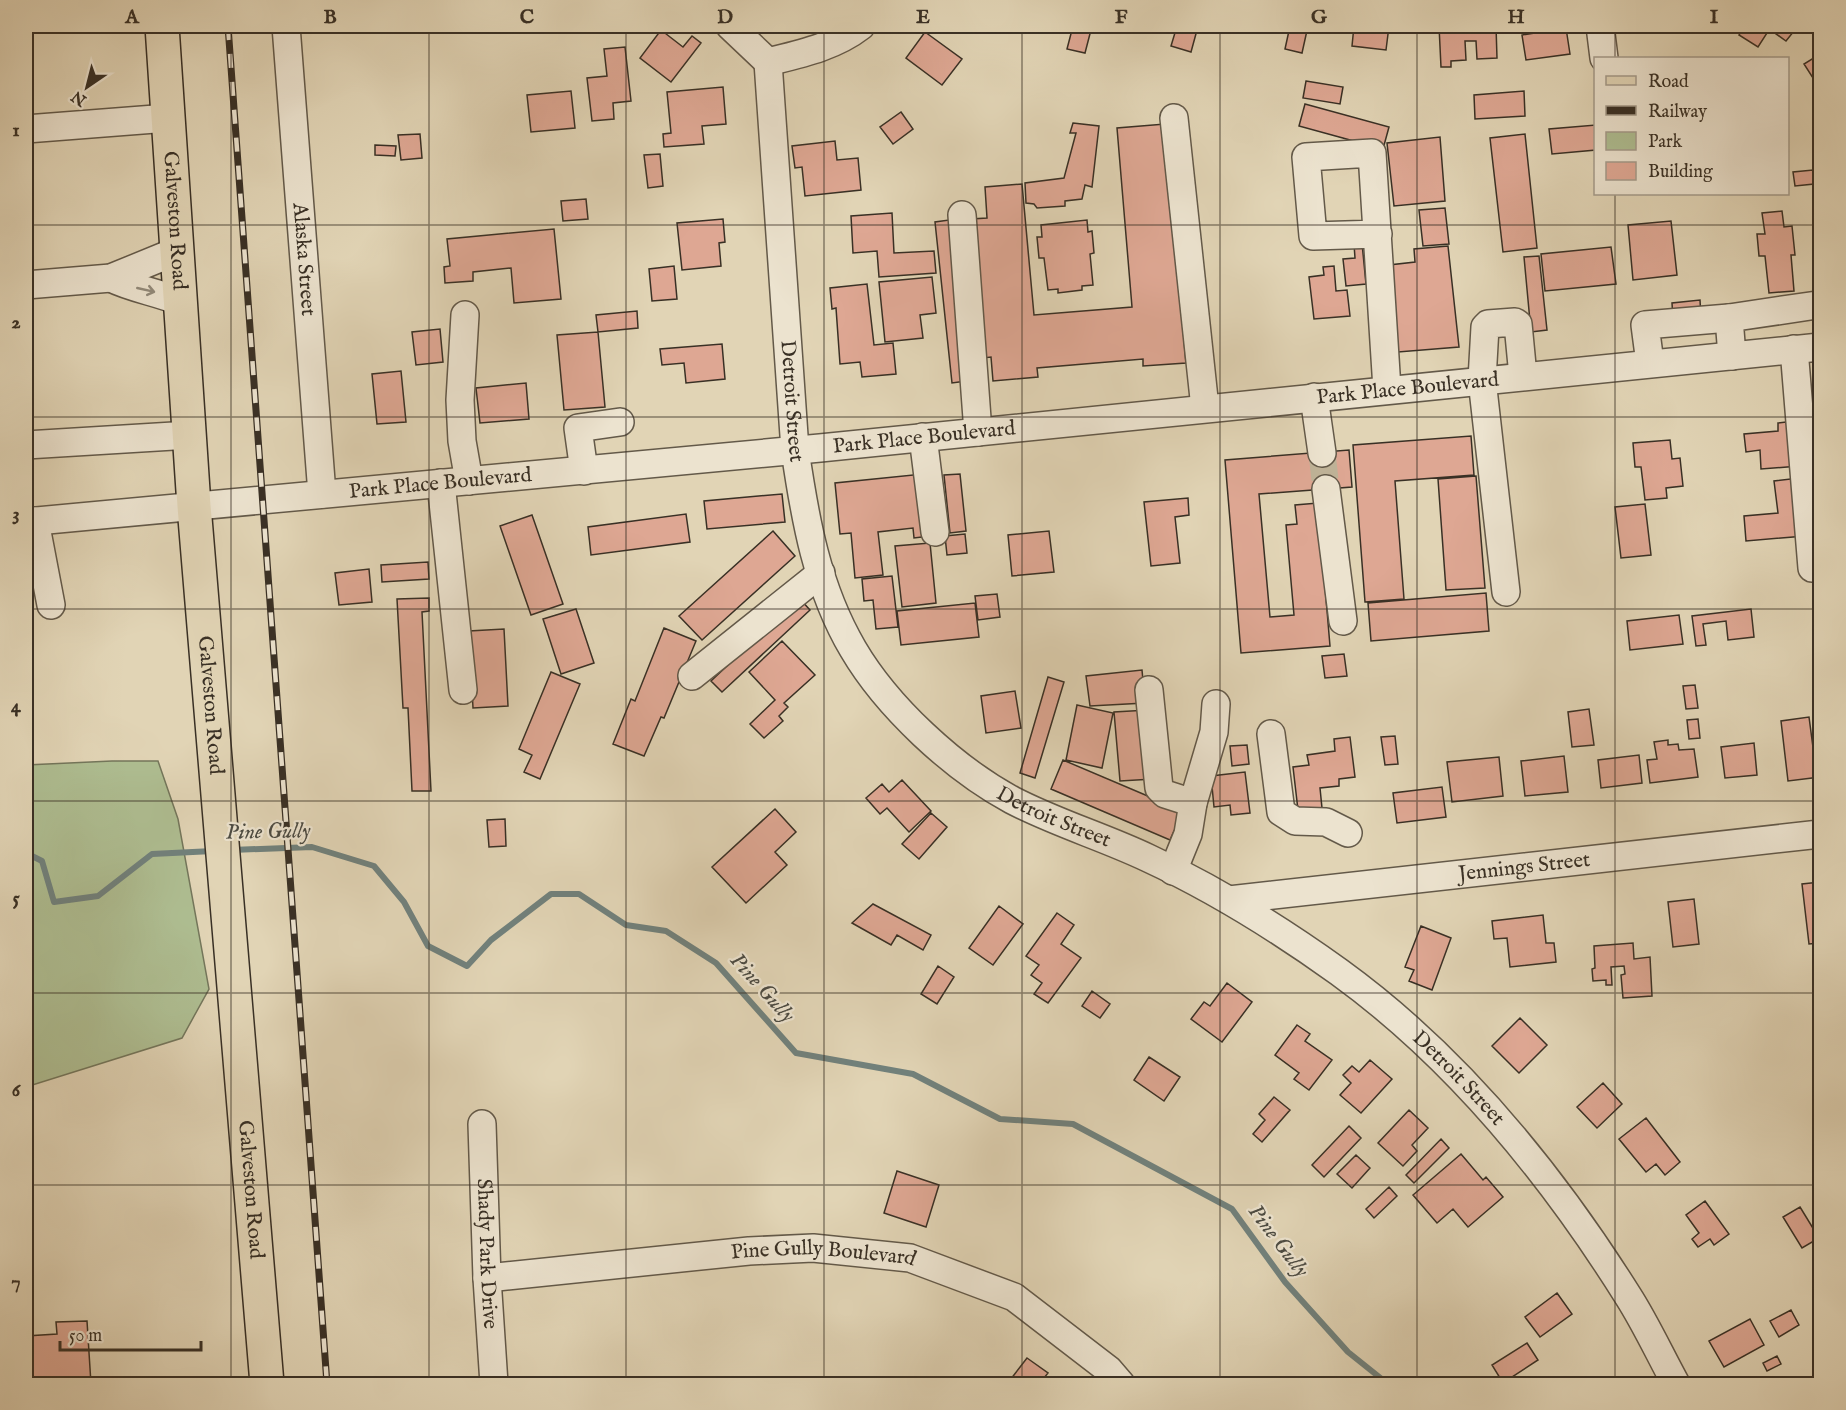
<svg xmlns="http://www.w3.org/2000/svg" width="1846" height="1410" font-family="'IM FELL English',serif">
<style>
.green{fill:#aebd91;stroke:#74765b;stroke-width:1.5}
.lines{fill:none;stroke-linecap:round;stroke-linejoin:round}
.stream{stroke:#71817c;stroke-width:6}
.building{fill:#dea793;stroke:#393025;stroke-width:1.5}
.minor-tunnel{stroke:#bfb398;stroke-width:27;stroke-dasharray:27 14;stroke-linecap:butt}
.minor-casing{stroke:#635949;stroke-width:30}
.major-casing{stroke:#393025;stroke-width:36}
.minor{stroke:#ece3cf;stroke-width:27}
.major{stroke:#e1d4b5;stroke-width:33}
.rail-casing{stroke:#393025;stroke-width:7}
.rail{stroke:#ece3cf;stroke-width:4.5;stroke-dasharray:14;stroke-linecap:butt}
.oneway{stroke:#928a7a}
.grid{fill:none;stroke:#393025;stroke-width:1.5;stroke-opacity:0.55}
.labels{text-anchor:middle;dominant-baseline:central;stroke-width:4.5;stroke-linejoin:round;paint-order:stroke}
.street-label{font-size:21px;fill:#393025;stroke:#ece3cf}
.water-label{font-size:22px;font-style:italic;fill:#4c4b42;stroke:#ece3cf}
.neatline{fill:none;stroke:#393025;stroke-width:2}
.grid-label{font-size:20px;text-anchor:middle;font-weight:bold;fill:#393025}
</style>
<rect width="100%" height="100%" fill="#e1d4b5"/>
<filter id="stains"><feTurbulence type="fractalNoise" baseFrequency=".00333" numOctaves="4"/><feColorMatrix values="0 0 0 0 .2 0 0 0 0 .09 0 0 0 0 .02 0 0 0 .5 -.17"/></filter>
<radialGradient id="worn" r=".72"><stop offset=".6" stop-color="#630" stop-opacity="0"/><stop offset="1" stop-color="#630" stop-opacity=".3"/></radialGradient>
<path class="green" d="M112 761H158L178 819 209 989 182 1038 26 1087V765Z"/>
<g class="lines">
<path class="stream" d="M232 850 312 847 374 866 404 902 428 946 467 966 491 940 551 894H579L626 925 666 931 716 963 796 1053 913 1074 1000 1119 1073 1124 1232 1209 1285 1282 1348 1352 1388 1384
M26 853 42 861 54 902 98 896 152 854 213 851"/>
</g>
<path class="building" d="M1073 26H1092L1085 53 1067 49Z
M1177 26 1197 30 1191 52 1171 46Z
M1290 26H1308L1302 53 1285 49Z
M1354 26H1389L1386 50 1352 46Z
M1439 26H1496L1497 58 1477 59 1476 41H1465L1466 60 1451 61V67H1441Z
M1745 26H1763L1761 29 1767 33 1758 47 1739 35Z
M1765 26H1798L1786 41Z
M1566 28 1570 54 1526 60 1522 35Z
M661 30 683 47 692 36 701 43 671 82 640 58Z
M925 32 962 59 942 85 906 58Z
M625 47 631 101 613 103 614 119 592 121 587 78 607 76 604 49Z
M1820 54V89L1804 64Z
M1306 81 1343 87 1340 104 1303 98Z
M723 87 726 124 702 126 704 144 664 147 663 134 671 133 667 92Z
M571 91 575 128 531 132 527 95Z
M1524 91 1525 116 1475 119 1474 95Z
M1305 104 1389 127 1383 149 1299 126Z
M901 112 913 129 893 144 880 127Z
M1073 123 1099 126 1092 187 1085 185 1082 199 1065 201V206L1037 208 1034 204 1026 203 1025 183 1064 178 1076 133H1070Z
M1165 124 1186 363 1143 366V359L1037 368 1038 377 993 381 991 357 983 358 971 219 987 218 985 187 1022 184 1034 315 1132 307 1117 128Z
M1596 125V150L1552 154 1549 129Z
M420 134 422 158 401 160 398 135Z
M1525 134 1537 248 1503 252 1490 138Z
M1440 137 1445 201 1394 206 1387 143Z
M835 141 837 160 858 158 861 190 805 196 802 167 795 168 792 146Z
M375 145 396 146 395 156 375 155Z
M660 154 663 186 648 188 644 155Z
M1813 170 1814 184 1795 186 1793 172Z
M586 199 588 219 563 221 561 201Z
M1445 208 1449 244 1423 246 1419 210Z
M1782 211 1784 227 1792 226 1795 255H1791L1794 291 1769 293 1765 256H1759L1757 234H1765L1762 213Z
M892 213 894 253 934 251 936 273 879 277 877 251 853 253 851 216Z
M723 219 725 242 719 243 721 266 682 270 677 223Z
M949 220 966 381 952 383 935 222Z
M1087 220 1088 232 1092 231 1094 253 1090 254 1093 285 1082 286V290L1058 293V289L1048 290 1044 258H1039L1037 237H1042L1041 225Z
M1671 221 1677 275 1633 280 1628 225Z
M554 229 561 299 514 303 511 268 473 272V281L445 283 444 267 450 266 447 239Z
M1362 243 1366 284 1346 286 1343 259 1355 258 1354 244Z
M1448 246 1459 347 1398 352 1389 265 1415 262 1414 249Z
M1611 247 1616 284 1545 291 1541 254Z
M1539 256 1547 330 1531 332 1524 257Z
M674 266 677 299 652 301 649 269Z
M1334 266 1336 291 1347 290 1350 316 1314 319 1309 277 1324 275 1323 267Z
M932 277 936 313 920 315 923 338 885 342 879 282Z
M867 284 874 345 893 343 896 374 862 377 860 362 840 364 836 308 832 309 830 288Z
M1700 300 1701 318 1673 320 1672 303Z
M637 311 638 328 598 332 596 315Z
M440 329 443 362 416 365 412 332Z
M598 332 605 407 564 410 557 335Z
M722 344 725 379 686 383 684 363 662 365 660 349Z
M401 371 406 422 377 424 372 374Z
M526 383 529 419 480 423 476 388Z
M1820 390V496L1809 391Z
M1794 421 1799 466 1761 469 1760 450 1746 452 1744 434 1778 431V423Z
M1471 436 1474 475 1395 481 1404 599 1365 602 1353 445Z
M1670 440 1672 459 1680 458 1683 486 1666 488 1667 498 1645 500 1641 467H1635L1633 443Z
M1349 450 1352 487 1259 494 1270 617 1294 615 1286 525 1297 524 1295 505 1318 503 1330 646 1241 653 1225 460Z
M923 474 930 536 914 538 913 528 878 532 883 575 855 578 851 533 840 534 835 483Z
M960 474 966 531 950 533 944 475Z
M1476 476 1485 588 1446 590 1438 479Z
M1799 478 1805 536 1746 541 1744 516 1778 513 1774 481Z
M782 494 785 522 707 529 704 501Z
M1188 498 1189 515 1175 517 1180 563 1151 566 1144 502Z
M1645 504 1651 555 1621 558 1615 507Z
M686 514 690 542 591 555 588 527Z
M532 515 563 604 531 615 500 526Z
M773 531 795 556 702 640 679 616Z
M1049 531 1054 572 1012 576 1008 535Z
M965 534 967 553 947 555 945 536Z
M930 543 936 603 902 607 895 546Z
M428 562 429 579 382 582 381 565Z
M369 569 372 602 339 605 335 573Z
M892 576 898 627 876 629 873 600 864 601 862 579Z
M1820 583V600H1816L1815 584Z
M1486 593 1489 631 1371 641 1368 603Z
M997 594 1000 617 978 620 975 596Z
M429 598V611L422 612 431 791H412L408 708H403L397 599Z
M799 598 810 610 722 692 711 681Z
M975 603 979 637 901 645 897 611Z
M576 609 594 663 561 674 543 619Z
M1751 609 1754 637 1728 640 1726 621 1703 624 1706 645 1696 646 1692 616Z
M1679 615 1683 644 1630 650 1627 621Z
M664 628 696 641 664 718 661 717 644 756 613 744 631 699 635 701Z
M504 629 508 706 473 708 469 631Z
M782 641 815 675 784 703 788 707 779 716 783 721 764 738 750 724 775 700 749 672Z
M1344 654 1347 676 1325 678 1322 656Z
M1142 670 1145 703 1090 706 1086 676Z
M551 672 580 684 540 779 524 772 532 755 519 749Z
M1048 677 1064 682 1035 778 1020 773Z
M1695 685 1698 708 1686 709 1683 686Z
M1015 691 1021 728 986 733 981 696Z
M1077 705 1113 713 1102 768 1066 760Z
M1589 709 1594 745 1572 747 1568 712Z
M1148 710 1153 779 1120 781 1114 712Z
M1809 717 1814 755 1820 754V777L1788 781 1781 721Z
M1698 719 1700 738 1689 739 1687 720Z
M1395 736 1398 764 1385 765 1381 737Z
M1350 737 1355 777 1339 779V786L1320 788 1322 808 1298 810 1293 767 1309 765 1307 755 1335 751 1334 739Z
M1668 740V745L1678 744 1679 750 1694 749 1698 777 1650 783 1647 760 1657 759 1654 742Z
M1754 743 1757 775 1725 778 1721 747Z
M1247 745 1249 764 1232 766 1230 746Z
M1639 755 1642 783 1601 788 1598 760Z
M1564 756 1568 792 1525 796 1521 761Z
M1499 757 1503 796 1452 802 1447 762Z
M1063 760 1183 811 1170 840 1051 789Z
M1245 772 1250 813 1231 815 1230 805 1214 807 1211 776Z
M902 780 931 811 909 832 887 808 880 814 866 798 882 784 889 792Z
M1442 787 1446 817 1397 823 1393 793Z
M775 809 796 832 775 852 787 865 746 903 712 867Z
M931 813 947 827 919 859 902 844Z
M505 819 506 846 489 847 487 820Z
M1820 882V943L1809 944 1802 884Z
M1694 899 1699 944 1673 947 1668 902Z
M873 904 931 935 923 950 897 935 891 945 852 923Z
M999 906 1023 924 993 965 969 948Z
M1057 913 1074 925 1061 944 1081 958 1048 1003 1034 994 1042 983 1031 975 1039 965 1026 956Z
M1543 915 1546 943H1554L1556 962 1510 967 1507 938 1494 939 1492 921Z
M1421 926 1451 938 1432 990 1409 981 1414 970 1405 967Z
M1633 943 1634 959 1650 957 1652 996 1623 998 1621 975 1625 974 1624 966 1611 967 1612 985H1606V980L1593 981 1592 969 1595 968 1594 946Z
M938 966 954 977 937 1004 921 994Z
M1227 983 1252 1002 1222 1042 1191 1019 1204 1002 1210 1006Z
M1092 991 1110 1004 1100 1018 1082 1006Z
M1520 1018 1547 1045 1519 1073 1492 1046Z
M1297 1025 1310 1034 1305 1041 1332 1060 1309 1090 1294 1079 1299 1073 1275 1055Z
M1149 1057 1180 1077 1164 1101 1134 1080Z
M1370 1060 1392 1079 1361 1113 1340 1095 1351 1083 1343 1075 1352 1066 1359 1072Z
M1603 1083 1622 1104 1597 1128 1577 1107Z
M1274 1097 1290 1110 1262 1142 1253 1134 1265 1120 1259 1114Z
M1409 1110 1428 1128 1412 1145 1417 1151 1403 1166 1378 1143Z
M1646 1118 1680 1162 1665 1175 1656 1164 1646 1172 1619 1139Z
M1349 1126 1361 1138 1324 1177 1312 1165Z
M1441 1139 1449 1148 1414 1183 1406 1175Z
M1461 1154 1483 1180 1486 1177 1503 1197 1468 1227 1453 1209 1437 1223 1413 1195Z
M1356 1155 1370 1168 1352 1188 1337 1174Z
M897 1171 939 1185 926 1227 884 1213Z
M1389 1187 1397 1196 1374 1218 1366 1209Z
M1705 1201 1729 1234 1714 1245 1710 1239 1698 1247 1692 1239 1699 1233 1686 1215Z
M1800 1207 1819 1238 1802 1248 1783 1217Z
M1557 1293 1572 1314 1540 1337 1525 1317Z
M1791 1310 1799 1325 1779 1337 1770 1321Z
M1750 1319 1764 1345 1724 1367 1709 1341Z
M87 1321 91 1384H26V1336L57 1334 56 1322Z
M1527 1343 1538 1360 1503 1383 1492 1365Z
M1777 1356 1781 1364 1767 1371 1763 1363Z
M1027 1358 1048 1373 1040 1383 1042 1384H1007Z"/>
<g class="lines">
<path class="minor-tunnel" d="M1322 453 1326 489"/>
<g class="minor-casing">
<g id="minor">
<path id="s1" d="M286 26 322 494"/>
<path d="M730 26 768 62C800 54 834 47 861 26"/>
<path d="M1600 26 1604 58"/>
<path id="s2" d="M768 62 795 450C805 519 817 588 853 649 887 707 953 768 1012 800 1056 823 1104 837 1148 858 1215 889 1279 929 1339 972 1455 1056 1552 1175 1628 1296 1646 1324 1660 1355 1676 1384"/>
<path d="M1174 118 1205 408"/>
<path d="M26 129 168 118"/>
<path d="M962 215 978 432"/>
<path d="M1378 234 1313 236 1306 157 1372 153C1377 232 1382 311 1387 389"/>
<path d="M111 278C133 289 158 292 181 302"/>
<path d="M26 285 111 278 177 251"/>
<path d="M465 315 460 400 462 441 469 481"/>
<path d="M1794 349 1812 568"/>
<path d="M1732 356 1729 318 1817 305"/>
<path d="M1650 363 1645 325 1729 318"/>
<path d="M1314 397 1322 453"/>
<path d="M923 437 935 532"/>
<path d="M26 445 190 435"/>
<path d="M584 471 578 428 620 422"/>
<path d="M441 483 463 690"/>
<path d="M1326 489 1343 621"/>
<path d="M35 521 51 605"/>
<path id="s3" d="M26 522 820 448 1820 347"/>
<path d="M1506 592 1482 380 1485 327 1488 324 1515 322 1518 324 1523 376"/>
<path d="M692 676 821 573"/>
<path d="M1149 690 1159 788 1165 794 1193 803"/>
<path d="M1271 734 1281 812 1295 821 1326 822 1348 833"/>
<path d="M1173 871 1188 834 1193 803 1214 732 1216 704"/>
<path id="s4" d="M1229 900 1820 834"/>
<path id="s5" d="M482 1124 487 1278 494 1384"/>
<path id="s6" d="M487 1278 749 1251 813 1248 910 1258 1014 1297 1109 1370 1121 1384"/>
</g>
</g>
<g class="major-casing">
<g id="major">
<path id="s7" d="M162 26 194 506 267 1384"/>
</g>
</g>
<use href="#minor" class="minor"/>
<use href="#major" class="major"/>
<g class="rail-casing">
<path id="rail" d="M228 26 327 1384"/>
</g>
<use href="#rail" class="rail"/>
</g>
<defs><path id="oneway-shaft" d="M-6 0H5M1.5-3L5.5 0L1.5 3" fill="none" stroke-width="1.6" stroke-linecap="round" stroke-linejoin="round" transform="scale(1.5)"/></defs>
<use class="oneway" href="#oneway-shaft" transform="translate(146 290) rotate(13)"/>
<path class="grid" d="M231 26V1384M429 26V1384M626 26V1384M824 26V1384M1022 26V1384M1220 26V1384M1417 26V1384M1615 26V58M1615 194V1384M26 225H1820M26 417H1820M26 609H1820M26 801H1820M26 993H1820M26 1185H1820"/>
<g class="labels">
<g class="street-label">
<text stroke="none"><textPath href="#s7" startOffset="195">Galveston Road</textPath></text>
<text stroke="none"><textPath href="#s1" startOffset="234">Alaska Street</textPath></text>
<text stroke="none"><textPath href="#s3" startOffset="1388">Park Place Boulevard</textPath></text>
<text stroke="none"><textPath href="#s2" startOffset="340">Detroit Street</textPath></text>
<text stroke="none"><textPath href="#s3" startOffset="902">Park Place Boulevard</textPath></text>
<text stroke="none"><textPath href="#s3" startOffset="416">Park Place Boulevard</textPath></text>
<text stroke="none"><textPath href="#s7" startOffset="681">Galveston Road</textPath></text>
<text stroke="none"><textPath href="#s2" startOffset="864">Detroit Street</textPath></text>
<text stroke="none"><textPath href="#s4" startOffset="297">Jennings Street</textPath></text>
<text stroke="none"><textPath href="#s2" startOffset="1350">Detroit Street</textPath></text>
<text stroke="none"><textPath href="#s7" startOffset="1167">Galveston Road</textPath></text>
<text stroke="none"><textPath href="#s5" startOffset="130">Shady Park Drive</textPath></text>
<text stroke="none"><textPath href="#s6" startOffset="338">Pine Gully Boulevard</textPath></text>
</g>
<g class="water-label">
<text transform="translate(268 832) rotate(-1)">Pine Gully</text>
<text transform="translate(762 988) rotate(48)">Pine Gully</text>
<text transform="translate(1278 1241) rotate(53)">Pine Gully</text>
</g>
</g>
<rect width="1846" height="1410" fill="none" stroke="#e1d4b5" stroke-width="66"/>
<rect x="1594" y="57" width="195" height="138" fill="#ece3cf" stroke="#a49b8b" stroke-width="1.5"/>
<rect x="1606" y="76" width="30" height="9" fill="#e1d4b5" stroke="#a49b8b" stroke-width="1.5"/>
<text x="1648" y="87" font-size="18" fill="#393025">Road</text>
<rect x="1606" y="106" width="30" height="9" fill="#393025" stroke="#a49b8b" stroke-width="1.5"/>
<text x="1648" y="117" font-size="18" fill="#393025">Railway</text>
<rect x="1606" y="132" width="30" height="18" fill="#aebd91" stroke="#a49b8b" stroke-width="1.5"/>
<text x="1648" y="147" font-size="18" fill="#393025">Park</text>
<rect x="1606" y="162" width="30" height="18" fill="#dea793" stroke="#a49b8b" stroke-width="1.5"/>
<text x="1648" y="177" font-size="18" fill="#393025">Building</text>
<g transform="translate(87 87) rotate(215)" stroke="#ece3cf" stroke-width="4.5" paint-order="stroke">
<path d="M0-4.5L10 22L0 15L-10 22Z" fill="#393025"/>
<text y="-9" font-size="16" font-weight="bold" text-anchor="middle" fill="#393025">N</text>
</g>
<path d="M60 1341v9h141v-9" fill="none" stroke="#393025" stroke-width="3"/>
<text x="69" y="1341" font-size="18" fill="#393025" stroke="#ece3cf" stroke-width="4.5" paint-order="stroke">50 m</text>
<rect x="33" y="33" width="1780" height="1344" class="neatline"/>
<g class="grid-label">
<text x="132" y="23">A</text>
<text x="330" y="23">B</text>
<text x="527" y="23">C</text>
<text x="725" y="23">D</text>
<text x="923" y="23">E</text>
<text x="1121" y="23">F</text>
<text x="1319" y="23">G</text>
<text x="1516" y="23">H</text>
<text x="1714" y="23">I</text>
<text x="16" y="136">1</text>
<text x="16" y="328">2</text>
<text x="16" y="520">3</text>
<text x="16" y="712">4</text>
<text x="16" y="904">5</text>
<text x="16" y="1096">6</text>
<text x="16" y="1288">7</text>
</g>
<rect width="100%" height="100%" filter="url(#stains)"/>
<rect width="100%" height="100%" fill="url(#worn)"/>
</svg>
